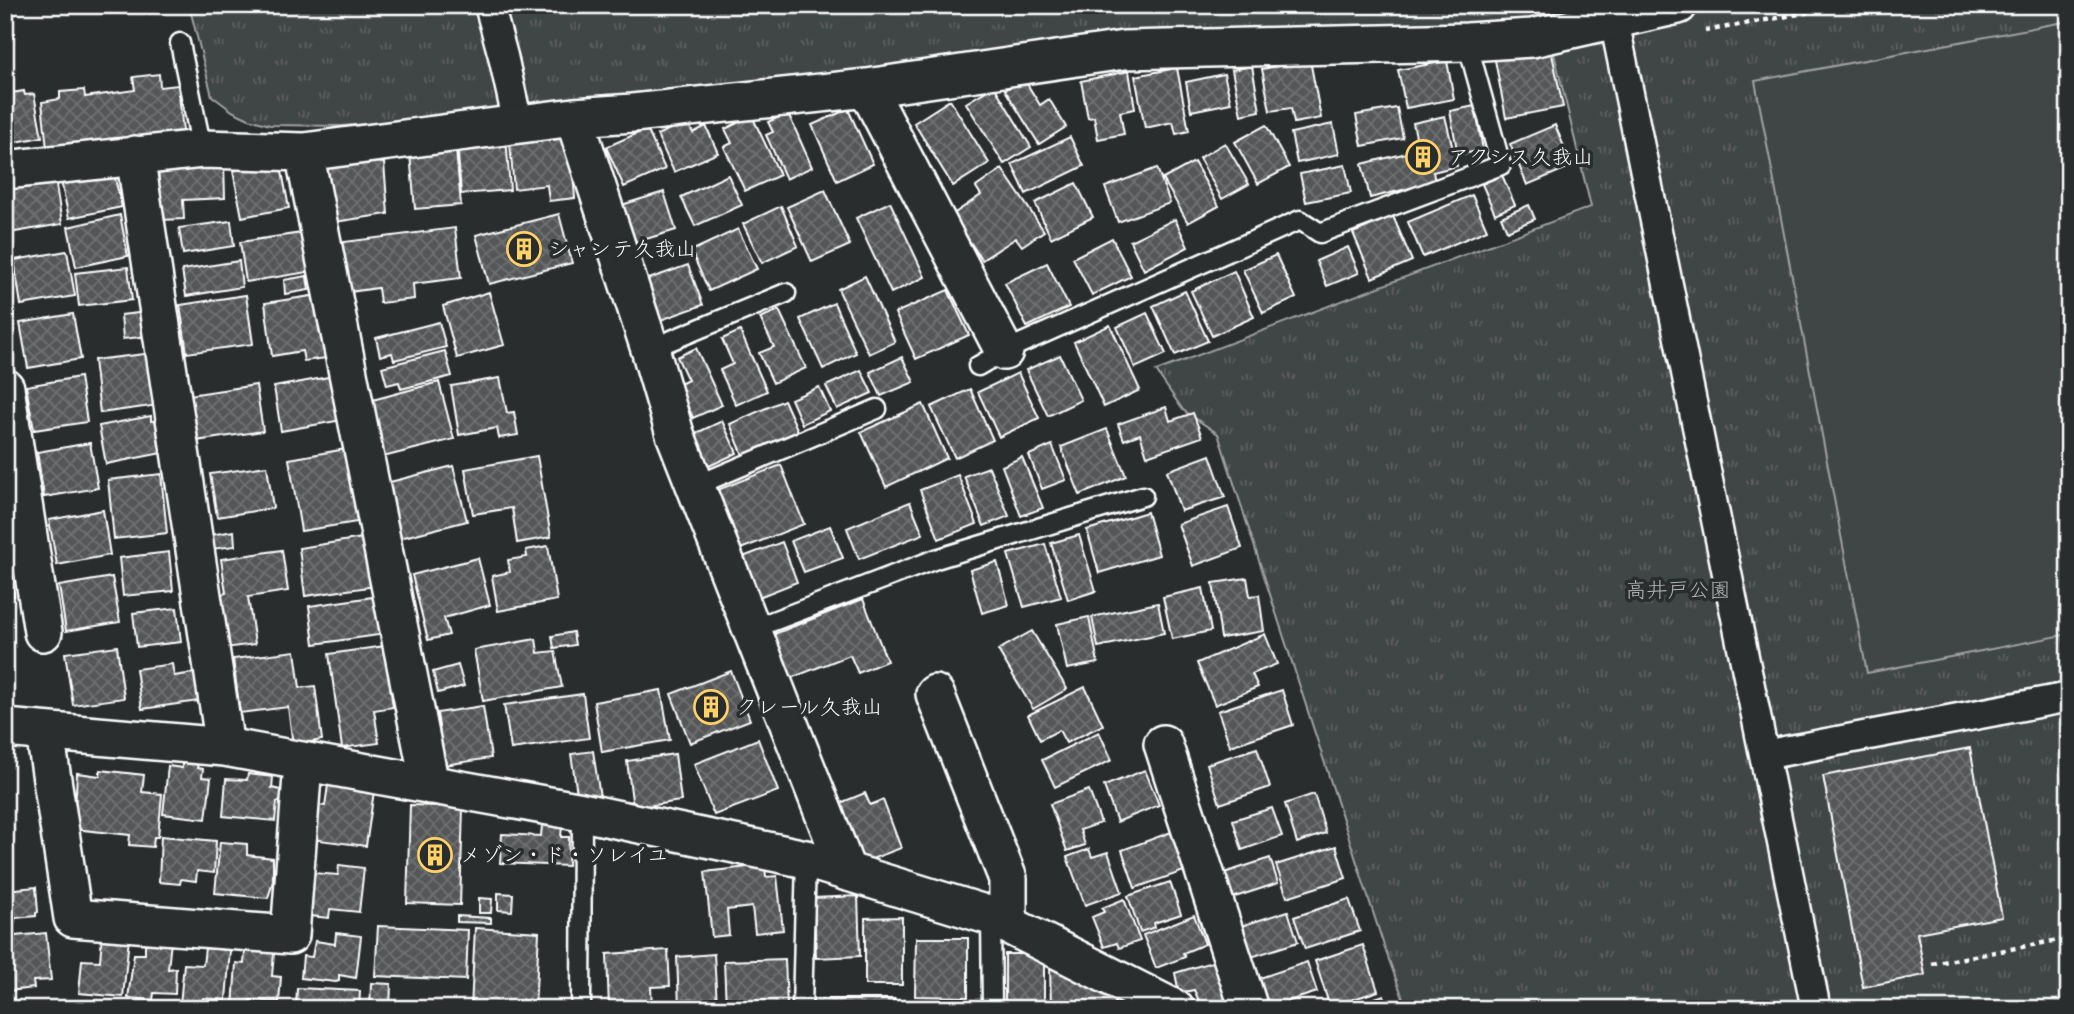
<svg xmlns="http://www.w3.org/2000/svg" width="2074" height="1014" font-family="Pangolin,'Klee One',sans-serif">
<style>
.park{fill:url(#park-tufts);stroke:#a0a2a2;stroke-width:2}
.pitch{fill:#414445;stroke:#a0a2a2;stroke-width:2}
.building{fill:url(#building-cross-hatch);stroke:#fff;stroke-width:2}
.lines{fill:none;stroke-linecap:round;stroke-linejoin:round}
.service-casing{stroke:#fff;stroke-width:23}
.pedestrian-casing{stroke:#fff;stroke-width:33}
.minor-casing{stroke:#fff;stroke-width:42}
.path{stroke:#fff;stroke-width:4.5;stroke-dasharray:5 5;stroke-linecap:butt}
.service{stroke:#2a2d2e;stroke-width:18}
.pedestrian{stroke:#2a2d2e;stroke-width:28}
.minor{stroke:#2a2d2e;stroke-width:37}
.labels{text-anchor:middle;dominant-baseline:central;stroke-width:7;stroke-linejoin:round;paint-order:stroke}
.poi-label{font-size:21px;fill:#fff;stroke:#2a2d2e;text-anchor:start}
.park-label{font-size:21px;fill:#b3b4b5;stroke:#2a2d2e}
</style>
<defs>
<pattern id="park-tufts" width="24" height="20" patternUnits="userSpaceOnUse" patternTransform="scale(1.75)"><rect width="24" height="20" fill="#414445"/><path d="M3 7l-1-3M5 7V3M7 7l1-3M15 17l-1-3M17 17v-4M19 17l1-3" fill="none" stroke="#5e6061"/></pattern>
<pattern id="building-cross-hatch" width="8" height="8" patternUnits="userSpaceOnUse" patternTransform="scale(1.75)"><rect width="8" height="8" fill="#555758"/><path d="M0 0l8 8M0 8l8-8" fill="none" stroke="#6e7071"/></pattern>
</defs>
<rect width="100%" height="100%" fill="#2a2d2e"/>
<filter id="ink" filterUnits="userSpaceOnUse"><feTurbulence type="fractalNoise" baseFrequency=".0143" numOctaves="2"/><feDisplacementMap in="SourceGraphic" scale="14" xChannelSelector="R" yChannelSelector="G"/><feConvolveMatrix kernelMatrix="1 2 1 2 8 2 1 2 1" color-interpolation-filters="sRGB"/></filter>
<g filter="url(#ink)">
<path class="park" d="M189 5H1628L1523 30 342 126 270 125 249 119 232 111 212 96Z
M1739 5H2069V1009H1407L1385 949 1218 434 1183 410 1156 371 1591 207 1552 45Z"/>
<path class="pitch" d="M2069 21V634L1867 673 1755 81Z"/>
<path class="building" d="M1551 49 1563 107 1506 118 1495 60Z
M1310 60 1321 118 1294 123 1291 108 1270 111 1262 69Z
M1447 61 1454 99 1406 108 1398 70Z
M1252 66 1260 111 1241 115 1232 70Z
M1177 68 1189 131 1176 134 1173 122 1145 128 1135 76Z
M1129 71 1135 109 1120 112 1124 134 1098 139 1094 117 1088 118 1081 81Z
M159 74 160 87 178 85 183 132 47 149 42 102 60 99V92L84 90 85 97 135 90 133 77Z
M1224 74 1231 103 1191 111 1186 82Z
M1024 79 1040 105 1049 99 1066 127 1039 144 1005 90Z
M994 86 1031 147 1004 164 966 103Z
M24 91 25 95 34 94 42 137 5 144V94Z
M950 100 989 163 953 186 914 123Z
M1475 106 1483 150 1458 155 1450 111Z
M1397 108 1403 138 1362 146 1356 115Z
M848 109 873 164 837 181 812 125Z
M788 113 812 167 786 179 766 135 773 132 768 122Z
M752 116 780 175 745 191 724 147 732 143 725 129Z
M1445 116 1457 166 1433 172 1435 182 1370 198 1362 164 1419 150 1413 123Z
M687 121 693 133 706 126 718 153 674 172 657 135Z
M1333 124 1339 154 1297 163 1291 133Z
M1266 125 1289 167 1258 184 1235 142Z
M1555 125 1572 166 1527 185 1510 144Z
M647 129 665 169 624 187 606 147Z
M506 136 510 190 461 194 457 140Z
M1070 137 1084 166 1026 194 1012 164Z
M570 138 575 198 549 201 547 185 514 189 510 144Z
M1225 143 1249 184 1222 199 1199 158Z
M456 150 461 205 415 209 410 154Z
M325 158 384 163 388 214 334 222Z
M280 161 289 208 242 217 233 171Z
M1194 162 1219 206 1188 223 1163 179Z
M224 164 225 198 183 200 184 219 160 220 158 167Z
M1345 165 1351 193 1306 202 1300 174Z
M1157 168 1170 203 1118 222 1105 187Z
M1002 169 1044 231 1022 246 1016 238 982 260 952 215 981 195 976 187Z
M113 170 122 207 69 218 61 181Z
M728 175 742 205 695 226 681 197Z
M1502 175 1515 205 1495 214 1482 184Z
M55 179 62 224 9 233 5 214V187Z
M1076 183 1093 217 1051 238 1035 203Z
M825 190 850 245 812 262 787 207Z
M664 192 676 230 626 245 615 207Z
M1472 195 1487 230 1423 257 1408 222Z
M890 202 925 277 891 293 856 218Z
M1529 205 1535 219 1507 231 1501 217Z
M781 206 798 246 762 263 743 224Z
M559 214 572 263 489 284 476 235Z
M120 215 128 256 76 267 68 227Z
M1393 216 1412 261 1372 278 1353 233Z
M1175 219 1188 247 1144 270 1130 241Z
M231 221 234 246 183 254 179 228Z
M455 228 461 278 413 284 414 299 380 303 378 288 342 293 336 243Z
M738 229 757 269 709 291 691 251Z
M302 233 308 272 246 282 240 242Z
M1112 238 1131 276 1092 295 1073 258Z
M1348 247 1359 273 1327 286 1316 261Z
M67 251 75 296 21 305 14 260Z
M1276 255 1296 298 1263 313 1243 270Z
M239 261 242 287 186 296 182 270Z
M1047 263 1069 307 1027 327 1005 283Z
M688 265 703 305 655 322 640 282Z
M128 267 132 300 79 306 75 273Z
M1234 271 1254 317 1212 336 1191 291Z
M307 276 309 290 285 294 284 280Z
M865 276 895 342 869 354 838 289Z
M948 290 969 335 916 359 895 313Z
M1185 291 1208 341 1175 355 1153 306Z
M489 292 504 345 457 358 443 306Z
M246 295 253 344 187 353 180 305Z
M318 295 327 358 304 361 302 351 272 356 265 303Z
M834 303 856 353 823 369 800 319Z
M779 310 806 368 773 383 759 353 774 347 760 318Z
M147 312 149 336 123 339 121 315Z
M1147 313 1166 354 1135 368 1117 327Z
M73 314 81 359 28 368 20 323Z
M439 322 446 347 394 360 392 353 380 356 376 338Z
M1110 325 1140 390 1104 407 1074 342Z
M740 331 767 391 736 405 720 370 733 364 722 339Z
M696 348 722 405 693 418 678 385 688 380 677 357Z
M445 351 452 376 401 389 399 382 387 385 382 367Z
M153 353 159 405 100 413 94 360Z
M1060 355 1081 400 1048 416 1026 370Z
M902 357 914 382 881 396 870 372Z
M861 370 872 393 837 409 826 386Z
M1018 373 1039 418 999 437 978 392Z
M334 376 342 420 281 431 274 387Z
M80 377 87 422 34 430 26 386Z
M500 378 507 413 514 412 518 435 499 438 497 428 459 435 451 386Z
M439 382 454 439 383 457 369 401Z
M256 385 263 431 196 441 189 395Z
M819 387 830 411 802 424 791 399Z
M970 389 993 440 955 458 931 407Z
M784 400 798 431 743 455 730 424Z
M923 404 947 458 886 487 861 432Z
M1166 407 1170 421 1193 413 1202 437 1147 456 1140 434 1124 440 1118 424Z
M151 416V421L161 420 167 452 106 464 99 426Z
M722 421 737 453 707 467 692 435Z
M1107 429 1126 476 1080 495 1061 447Z
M90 443 98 488 44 497 37 452Z
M1052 445 1066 480 1042 489 1029 455Z
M346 449 357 522 301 531 289 459Z
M1210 455 1225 497 1181 511 1167 471Z
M537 456 551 537 517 543 512 508 473 514 465 469Z
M1022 457 1043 508 1021 516 1002 466Z
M781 465 804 524 733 552 710 493Z
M267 466 273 508 217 517 210 474Z
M453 466 467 521 400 538 386 483Z
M989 467 1009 516 984 526 964 476Z
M161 474 167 533 114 539 108 480Z
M958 475 977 524 939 539 920 490Z
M910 502 923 534 859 559 847 528Z
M1228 507 1242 548 1193 566 1178 524Z
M103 510 110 555 57 565 49 520Z
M1147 512 1159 555 1099 573 1087 530Z
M830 526 843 558 804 572 791 541Z
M234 531 235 546 212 549 210 535Z
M1079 535 1096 591 1068 600 1051 543Z
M369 537 376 586 305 596 299 548Z
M782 542 797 582 751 600 735 560Z
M1045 544 1061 597 1024 607 1008 554Z
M548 546 557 600 498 611 492 576 510 572 508 560 527 557 526 550Z
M282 550 288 591 248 597 255 644 225 648 217 595 226 593 221 559Z
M169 552 173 591 123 596 119 558Z
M478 558 490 605 444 618 449 635 428 640 412 575Z
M997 562 1009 605 982 613 970 570Z
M5 569H9L14 596 5 598Z
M112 577 120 622 66 631 59 586Z
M1247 578 1250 596 1259 595 1264 631 1221 638 1213 583Z
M1203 588 1211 631 1172 639 1163 597Z
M380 596 386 634 314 644 309 606Z
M863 599 887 661 858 673 850 655 791 678 774 634Z
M1158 603 1164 633 1098 647 1092 617Z
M177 608 181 642 137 647 133 613Z
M1089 617 1098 663 1067 669 1057 624Z
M1032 631 1067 689 1033 709 998 650Z
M573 632 575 645 554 648 552 636Z
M1265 634 1277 664 1252 674 1258 687 1215 705 1197 663Z
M536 639 538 653 555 651 562 687 483 701 474 650Z
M117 646 124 698 73 705 65 653Z
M385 646 393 707 374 710 379 743 342 748 329 654Z
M295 651 300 688 315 686 322 740 293 745 288 707 240 713 233 659Z
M172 664 174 676 194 673 199 701 142 709 136 669Z
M458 665 464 686 438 693 433 672Z
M731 671 750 720 690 743 671 694Z
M1085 687 1103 725 1066 743 1059 730 1040 740 1028 715Z
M661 690 670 740 602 752 594 702Z
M1282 690 1293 725 1230 746 1218 711Z
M583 694 589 738 511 749 504 705Z
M483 706 491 758 444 765 437 713Z
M1099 732 1112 760 1055 787 1042 760Z
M758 739 778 791 714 815 694 764Z
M1257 748 1270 787 1220 804 1207 764Z
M1970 748 2002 917 1917 933 1925 975 1863 987 1823 776Z
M593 751 600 797 578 800 571 754Z
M675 754 681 801 633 808 627 761Z
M182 762 198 763 197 768 203 769 202 777 211 778 206 819 163 814 168 766 182 768Z
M100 770 144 775 142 792 162 794 158 837H154L153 847 129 845 130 835 74 829 77 773 100 776Z
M1145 770 1159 805 1117 822 1104 786Z
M248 774 273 777 272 788 285 791 284 802H277L275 821 223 816 226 779 247 780Z
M328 785 374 791 366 846 311 839 316 805 325 806Z
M1089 790 1101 823 1080 830 1085 845 1067 851 1050 804Z
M865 793 870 805 883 800 901 848 864 862 847 818 841 820 835 805Z
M1314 794 1326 833 1297 843 1285 804Z
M410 805 463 807 460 905 407 903Z
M1272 808 1282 836 1242 850 1233 820Z
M542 825 562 826 561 837H569L568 866 500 863 502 834 541 836Z
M1174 831 1187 870 1135 888 1122 850Z
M161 836 216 841 214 873 197 871 196 881 181 879 180 884 159 882Z
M220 842 247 844V855L273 858V881L268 898 215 893Z
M1336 846 1346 878 1287 897 1276 865Z
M1089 849 1092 857 1108 852 1122 892 1085 905 1067 857Z
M1270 858 1278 883 1226 900 1218 875Z
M339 865 364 868 359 912 330 909 329 918 310 916 313 873 338 875Z
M765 865 766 877 777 876 783 930 755 933 752 907 727 910 729 935 712 937 705 872Z
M1170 882 1181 914 1154 923 1155 927 1140 932 1128 896Z
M36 887 38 912 36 913V916L15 918V921L5 922V890Z
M498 893 513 894 512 911 498 910Z
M858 896 860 956 816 958 814 898Z
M479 898 492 899 491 913H479Z
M1124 899 1140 941 1119 948 1117 943 1104 947 1092 917 1104 912 1102 908Z
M1349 899 1360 931 1305 949 1294 917Z
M1288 911 1298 942 1248 958 1238 927Z
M1194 915 1205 944 1183 953 1185 957 1156 968 1143 935Z
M457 916 491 918V923L457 922Z
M902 917V985H865V918Z
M378 926 468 930 466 980 375 976Z
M475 928 539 932 535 1009H471Z
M46 933 51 980 33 981 34 988 8 991V995L5 996V937Z
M336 933 361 936 356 978 339 975V981L336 982 301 978 303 956 312 957 315 941 335 944Z
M102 936 129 938 123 997 79 993 82 960 100 961Z
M916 938H968V997L915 996Z
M145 941H171L168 969 176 968 175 994 154 993 153 1000 128 998 134 954H145Z
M1363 945 1378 991 1330 1007 1315 961Z
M205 948 230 950 226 1000 203 998 202 1006 180 1004 184 964 203 965Z
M668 950 670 986 651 987 652 1007 609 1009 607 954Z
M245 951 274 953 272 976 281 977 279 1002 250 1000V1007H233L236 963 244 964Z
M714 954 717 1004 679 1006 677 957Z
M1005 954H1044V1002H1005Z
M785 959 787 1006 726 1008 724 961Z
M1222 959 1237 1009H1213L1210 1002 1201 1005 1194 990 1179 993 1175 973Z
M1307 962 1317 992 1264 1009 1254 980Z
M1050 965 1115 987V1009H1051Z
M371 983 391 984 390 1009H370Z
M297 988 360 991 359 1009H296Z
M1384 995 1388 1009H1341Z
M813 999H894V1009H813Z"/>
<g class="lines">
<g class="service-casing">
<path id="service" d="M180 43 202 149
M650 349 786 293
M978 366 1004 351 1300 220 1320 233 1501 165 1467 42
M695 486 877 409
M752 629 936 559 1143 496
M991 916 992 1009
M581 1009 582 812
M802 1009 806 859"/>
</g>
<g class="pedestrian-casing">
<path id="pedestrian" d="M489 5 503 56 518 124
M1598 7 1614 20 1816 1009
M1764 755 2069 697"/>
</g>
<g class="minor-casing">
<path id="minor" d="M867 88 1004 351
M574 117 650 349 675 434 847 872
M304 152 430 785
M135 155 225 747
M5 170 202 149 304 152 574 117 633 113 867 88 1124 50 1467 42 1532 38 1678 5
M5 388 43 632
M935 694 1008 879V925
M5 728 225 747 582 812 806 859 991 916 1175 1009
M45 733 73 918 290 935 303 763
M1163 744 1249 1009"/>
</g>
<path class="path" d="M1705 31 1849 5
M1932 964 2069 938"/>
<use href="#service" class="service"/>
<use href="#pedestrian" class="pedestrian"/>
<use href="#minor" class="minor"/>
</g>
</g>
<defs>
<g id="building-ring" transform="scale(1.75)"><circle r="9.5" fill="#2a2d2e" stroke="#ffd166" stroke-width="1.5"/><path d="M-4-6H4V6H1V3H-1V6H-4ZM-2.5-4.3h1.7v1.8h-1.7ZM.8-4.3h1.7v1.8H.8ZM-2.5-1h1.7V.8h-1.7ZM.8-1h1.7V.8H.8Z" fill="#ffd166"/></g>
</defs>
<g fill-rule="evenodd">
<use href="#building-ring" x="1423" y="157"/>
<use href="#building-ring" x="524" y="249"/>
<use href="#building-ring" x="711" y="707"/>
<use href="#building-ring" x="435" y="855"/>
</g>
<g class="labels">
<g class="poi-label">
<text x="1448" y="157">アクシス久我山</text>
<text x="548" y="249">シャンテ久我山</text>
<text x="736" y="707">クレール久我山</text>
<text x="460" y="855">メゾン・ド・ソレイユ</text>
</g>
<g class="park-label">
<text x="1678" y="590">高井戸公園</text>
</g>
</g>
<rect width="2074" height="1014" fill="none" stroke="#2a2d2e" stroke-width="28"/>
<rect x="14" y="14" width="2046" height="986" fill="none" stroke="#fff" stroke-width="2.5" filter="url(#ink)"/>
</svg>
